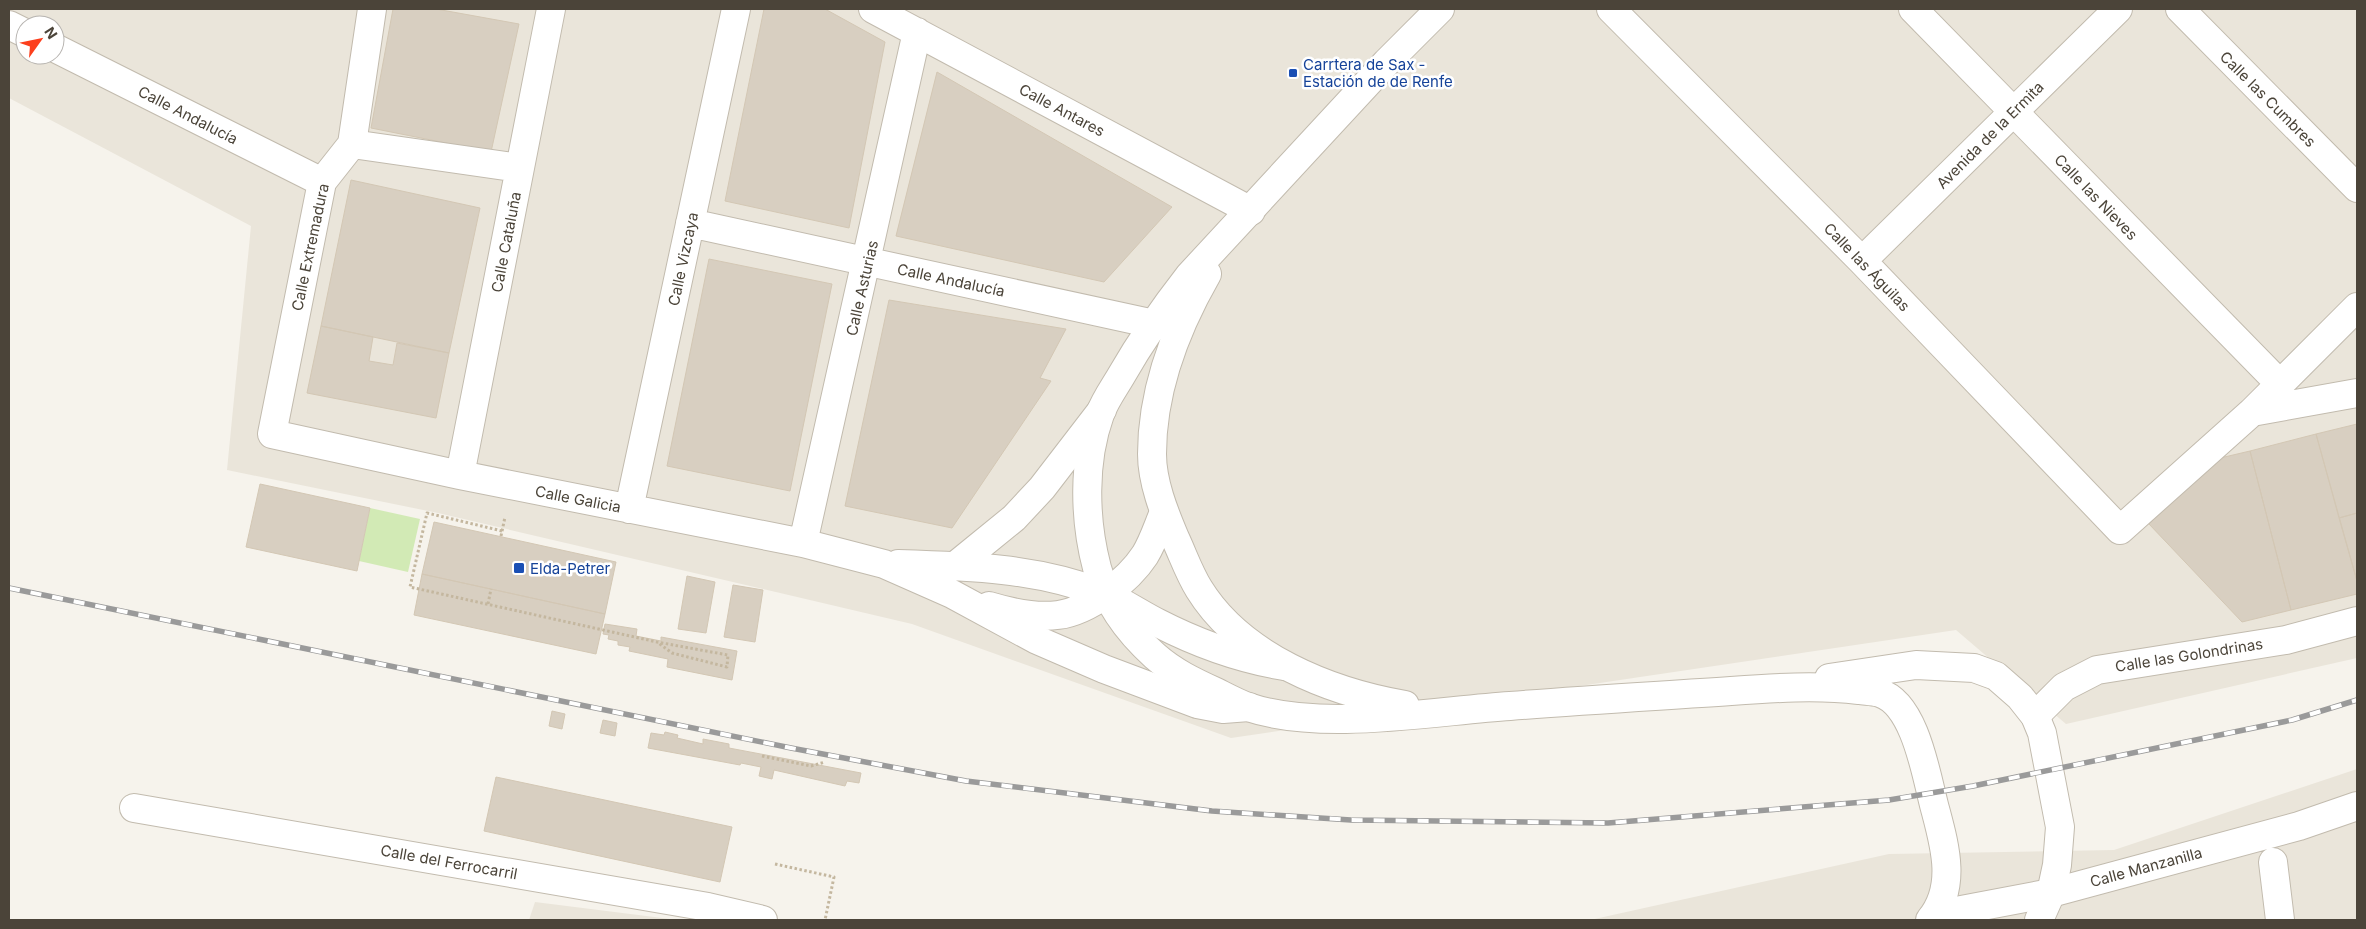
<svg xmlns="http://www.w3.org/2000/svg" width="2366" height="929" font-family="Inter,sans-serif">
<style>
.residential{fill:#eae5da;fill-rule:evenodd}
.green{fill:#d2eab5}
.building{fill:#d8cfc1;stroke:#d3c7b4}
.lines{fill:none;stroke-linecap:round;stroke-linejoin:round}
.minor-casing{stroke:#c2bbae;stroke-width:30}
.tertiary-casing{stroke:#c2bbae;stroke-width:30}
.path{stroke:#c4b79f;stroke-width:3;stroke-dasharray:2.5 2.5;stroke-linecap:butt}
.minor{stroke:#fff;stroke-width:28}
.tertiary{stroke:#fff;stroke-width:28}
.rail-casing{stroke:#9a9a9a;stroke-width:5.5}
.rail{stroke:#fff;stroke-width:4;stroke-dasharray:11;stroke-linecap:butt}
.transit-dot{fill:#1a4fb4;stroke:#fff;stroke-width:2}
.labels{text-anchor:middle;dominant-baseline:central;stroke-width:5;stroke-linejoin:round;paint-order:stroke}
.transit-label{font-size:15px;fill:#164399;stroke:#fff;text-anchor:start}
.street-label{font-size:15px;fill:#4b4439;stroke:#fff}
</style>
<rect width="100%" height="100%" fill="#f6f3ec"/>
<path class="residential" d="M9 9H2357V658L2066 724 1956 630 1231 738 912 624 438 513 227 470 251 226 9 98ZM25 25H55V55H25Z
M2357 769V920H1590L1889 854 2114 850Z
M535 902 678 920H529Z"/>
<path class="green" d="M370 508 420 519 408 572 359 561Z"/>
<path class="building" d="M393 9H436L519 24 491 152 371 128Z
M764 9H825L885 42 849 228 725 201Z
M937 72 1172 207 1104 282 896 236Z
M351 180 480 208 449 353 321 326Z
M709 259 832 284 790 491 667 466Z
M889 300 1066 329 1040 378 1051 381 952 528 845 506Z
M321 326 373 337 369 361 393 365 397 343 449 353 436 418 307 393Z
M2357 424V513L2339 518 2316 434Z
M2316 434 2357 581V594L2291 610 2250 451Z
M2250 451 2291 610 2242 622 2149 524 2216 459Z
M260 484 370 508 357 571 246 547Z
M2357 513V581L2339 518Z
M434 522 616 562 605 614 422 574Z
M422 574 605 614 596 654 414 615Z
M687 576 715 582 706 633 678 629Z
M733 585 763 590 755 642 724 637Z
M605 624 637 629 636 636 661 641V637L737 651 732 680 667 667 668 659 629 651 630 647 618 645V641L608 639 609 635 603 634Z
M552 711 565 714 562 729 549 726Z
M603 720 617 723 615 736 600 733Z
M665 732 678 735 677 738 703 744V739L729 744V748L861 773 859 783 847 781 845 786 774 770 772 779 759 776 761 767 741 763 740 765 648 748 651 733 664 735Z
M496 777 732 827 720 882 484 831Z"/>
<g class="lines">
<g class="minor-casing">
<path id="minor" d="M372 9 352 144 322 182 272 434 460 475 803 543 884 564 952 594 1037 640 1104 669 1197 704 1223 709 1249 707
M873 9 1251 211
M1611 9 1862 261 2120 530 2252 412
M1913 9 2280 384
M2180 9 2357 188
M9 25 25 33
M55 48 322 182
M352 144 520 168
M690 223 1154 324
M1862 261 2118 9
M2357 307 2252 412 2357 393
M460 475 551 9
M629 509 736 9
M803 543 917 32
M898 564C969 566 1038 568 1104 594 1123 602 1140 614 1158 623 1197 643 1242 659 1284 666
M955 566 1014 518 1042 488 1102 410
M989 606C1009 612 1036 618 1058 615 1089 611 1128 581 1145 555 1153 542 1158 526 1164 512
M2035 716 2064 687 2097 670 2286 640 2357 621
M134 808 708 907 763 920
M2273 862 2280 920
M1932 918 1956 911 2051 893 2299 826 2357 806"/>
</g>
<g class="tertiary-casing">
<path id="tertiary" d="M1440 9 1387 62 1189 276C1164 308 1141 341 1121 376 1114 388 1105 400 1100 414 1083 461 1084 519 1097 568 1107 603 1127 631 1155 656 1173 672 1194 682 1216 692 1226 697 1237 703 1248 707 1322 732 1433 711 1510 706 1584 700 1657 696 1731 691 1773 688 1817 685 1859 690 1866 691 1874 691 1880 693 1915 704 1926 774 1934 805 1944 843 1958 886 1930 920
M1207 274C1176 328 1152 391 1152 454 1152 482 1164 512 1175 538 1183 555 1189 573 1199 589 1241 657 1330 692 1405 705
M1829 678 1916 665 1974 668 1996 676 2020 697 2035 716 2042 733 2060 827 2057 865 2051 893 2039 920"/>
</g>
<path class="path" d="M502 531 427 513 410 587 657 642 728 655 727 667 672 653 657 642
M501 536 505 517
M488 604 491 589
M762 756 811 766 825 762
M775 864 834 877 825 920"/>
<use href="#minor" class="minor"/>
<use href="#tertiary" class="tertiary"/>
<g class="rail-casing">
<path id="rail" d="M9 588 791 748 966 781 1212 811 1351 820 1608 823 1889 800 1973 786 2292 720 2357 700"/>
</g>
<use href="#rail" class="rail"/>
</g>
<g class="transit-dot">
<rect x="1288" y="68" width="10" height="10" rx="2.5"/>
<rect x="513" y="562" width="12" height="12" rx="2.5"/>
</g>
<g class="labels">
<g class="transit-label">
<text x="1303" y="64">Carrtera de Sax -<tspan x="1303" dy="17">Estación de de Renfe</tspan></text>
<text x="530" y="568">Elda-Petrer</text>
</g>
<g class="street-label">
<text transform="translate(2268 99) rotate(45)">Calle las Cumbres</text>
<text transform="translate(1062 110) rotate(28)">Calle Antares</text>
<text transform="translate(188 115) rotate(27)">Calle Andalucía</text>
<text transform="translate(1990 135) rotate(-45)">Avenida de la Ermita</text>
<text transform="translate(2096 197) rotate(46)">Calle las Nieves</text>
<text transform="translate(506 242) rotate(-79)">Calle Cataluña</text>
<text transform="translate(310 247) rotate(-78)">Calle Extremadura</text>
<text transform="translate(683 259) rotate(-78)">Calle Vizcaya</text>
<text transform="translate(1867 267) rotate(46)">Calle las Águilas</text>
<text transform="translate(951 280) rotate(12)">Calle Andalucía</text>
<text transform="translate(862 288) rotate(-77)">Calle Asturias</text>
<text transform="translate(578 499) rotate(11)">Calle Galicia</text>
<text transform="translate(2189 655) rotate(-9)">Calle las Golondrinas</text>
<text transform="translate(449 862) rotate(10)">Calle del Ferrocarril</text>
<text transform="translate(2146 867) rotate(-15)">Calle Manzanilla</text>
</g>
</g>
<rect width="2366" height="929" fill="none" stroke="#4b4439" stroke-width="20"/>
<g transform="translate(40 40) rotate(57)"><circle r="24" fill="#ffffff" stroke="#b7b4b0"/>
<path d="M0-4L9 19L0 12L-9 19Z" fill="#fc3f1d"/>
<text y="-8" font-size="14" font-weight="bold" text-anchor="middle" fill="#4b4439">N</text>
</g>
</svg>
